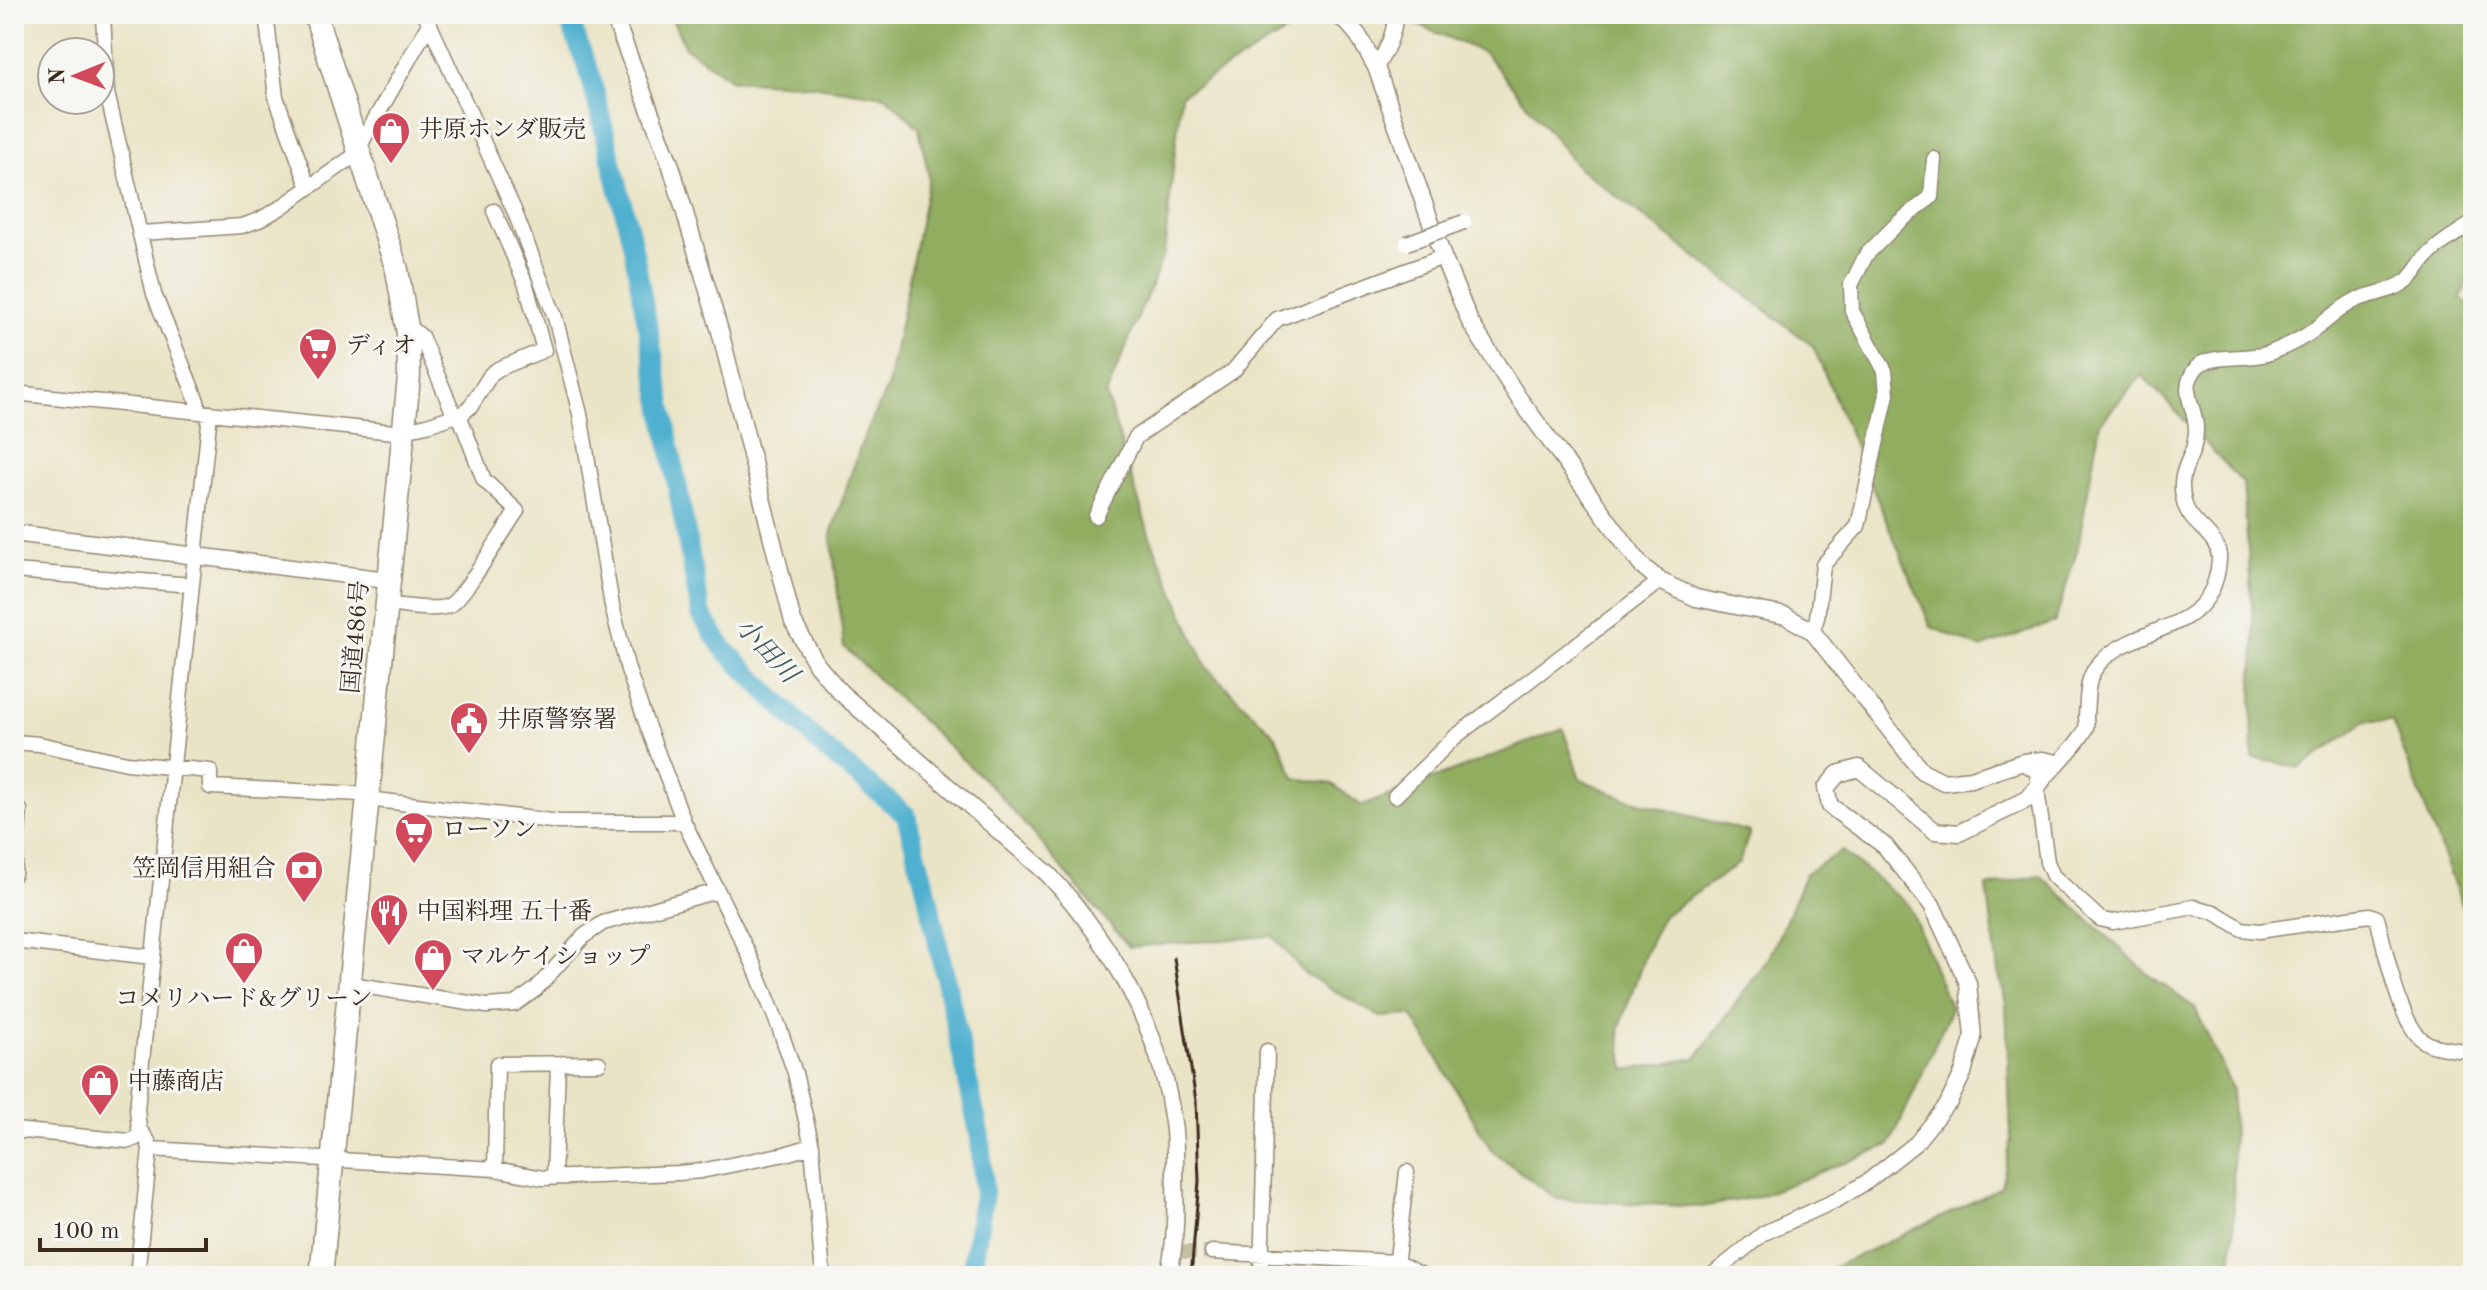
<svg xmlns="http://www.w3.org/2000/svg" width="2487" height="1290" font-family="'Old Standard TT','Noto Serif JP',serif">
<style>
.forest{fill:#90ad60;stroke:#666c3f;stroke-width:2}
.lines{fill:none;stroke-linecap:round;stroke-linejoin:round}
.river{stroke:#50b0cf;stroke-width:20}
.minor-tunnel{stroke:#c7bfa4;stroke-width:14;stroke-dasharray:14 7;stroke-linecap:butt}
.minor-casing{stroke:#928772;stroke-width:17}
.tertiary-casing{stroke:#928772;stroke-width:19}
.trunk-casing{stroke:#928772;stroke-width:25}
.minor{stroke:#fff;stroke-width:14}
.tertiary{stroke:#fff;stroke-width:16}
.trunk{stroke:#fff;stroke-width:22}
.rail{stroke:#3b2a1e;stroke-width:3}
.minor-bridge-casing{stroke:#928772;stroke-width:17;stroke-linecap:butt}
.minor-bridge{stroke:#fff;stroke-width:14}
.labels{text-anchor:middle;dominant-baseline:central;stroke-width:6;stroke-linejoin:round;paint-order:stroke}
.poi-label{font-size:24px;fill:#3b2a1e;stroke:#f6f6f2;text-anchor:start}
.street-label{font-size:24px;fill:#3b2a1e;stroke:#f6f6f2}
.water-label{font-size:26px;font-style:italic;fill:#42595c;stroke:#f6f6f2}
</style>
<rect width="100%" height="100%" fill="#f6f6f2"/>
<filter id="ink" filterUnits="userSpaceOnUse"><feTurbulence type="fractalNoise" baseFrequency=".0125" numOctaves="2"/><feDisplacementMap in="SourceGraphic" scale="16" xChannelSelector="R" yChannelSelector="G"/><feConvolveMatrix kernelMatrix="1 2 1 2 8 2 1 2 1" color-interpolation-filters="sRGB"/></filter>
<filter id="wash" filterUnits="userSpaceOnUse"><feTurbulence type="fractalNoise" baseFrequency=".006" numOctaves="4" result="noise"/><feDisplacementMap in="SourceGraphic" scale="32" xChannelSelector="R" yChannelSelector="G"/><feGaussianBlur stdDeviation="1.8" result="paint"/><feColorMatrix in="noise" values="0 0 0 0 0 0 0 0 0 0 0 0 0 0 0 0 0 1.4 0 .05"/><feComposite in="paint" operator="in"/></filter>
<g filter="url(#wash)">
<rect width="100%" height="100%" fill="#eae4c6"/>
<path class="forest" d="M670 14H1316L1181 95 1164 254 1106 395 1150 537 1207 668 1276 736 1295 778 1332 784 1362 806 1563 729 1580 779 1624 798 1750 832 1739 863 1662 917 1645 955 1619 1029 1625 1070 1696 1058 1770 956 1806 873 1842 851 1909 905 1951 1009 1890 1145 1757 1197 1701 1207 1557 1199 1492 1151 1412 1015 1380 1017 1304 973 1273 936 1129 947 998 793 844 647 831 534 860 447 888 386 929 177 919 128 886 96 811 85 732 80 685 47Z
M1392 14H2436L2473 27V265L2461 299 2473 306V934L2392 721H2366L2300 768 2253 758 2252 695 2255 647 2243 483 2142 375 2100 423 2078 547 2055 622 1980 648 1931 627 1813 346 1578 167 1485 53Z
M2040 875 2148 974 2195 1008 2232 1089 2234 1234 2230 1276H1816C1877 1245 1941 1220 2001 1187L2011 1140 2006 1003 1998 971 1987 887Z"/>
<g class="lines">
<path class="river" d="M567 14 590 74 632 242 701 614 723 648 826 750 906 815 926 889 980 1137 984 1193 971 1276"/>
</g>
</g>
<g filter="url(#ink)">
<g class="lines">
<path class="minor-tunnel" d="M1182 1252H1212"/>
<g class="minor-casing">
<path id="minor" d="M103 14 107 93 154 294 197 401 199 412
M266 14 276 97 308 186
M425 14 514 210 555 317 580 414 612 606 628 670 647 725 684 822 753 963 779 1027 795 1073 812 1146 823 1276
M1376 67C1387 51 1394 34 1396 14
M141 233 242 226 259 220 280 208 354 156 429 24
M14 393 394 432 427 425 463 413 471 406 491 374 498 369 544 350 526 285 494 211
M1096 516 1136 437 1233 371 1277 319 1443 257
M14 571 192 585
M387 604C401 606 438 612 450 605 464 597 505 528 517 511L484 480 461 420 453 412 421 336 417 333H408
M1812 631 1817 618 1823 565 1858 526 1887 394 1885 371 1852 311 1851 285 1866 255 1898 223 1931 197 1934 159
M14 742 39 744 127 763 210 771V787L362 794 376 800 560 822H684
M2040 784C2049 773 2083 739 2086 728 2087 724 2086 720 2086 716 2088 691 2085 673 2107 656 2151 622 2214 631 2219 560 2221 536 2191 526 2185 505 2174 468 2196 461 2196 430 2197 407 2177 391 2197 367 2208 353 2253 361 2272 352 2283 348 2295 342 2305 336 2322 326 2336 310 2354 301 2370 293 2390 293 2405 282 2414 277 2418 267 2425 259 2438 244 2456 234 2473 223
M2037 790 2047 862 2053 876 2100 919 2113 922 2194 907 2214 912 2242 929 2259 931 2370 915 2377 918C2386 949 2399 1031 2429 1044 2442 1049 2460 1050 2473 1052
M1395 796 1455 737 1660 581
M14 874 20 810
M14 941 152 957
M351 984 487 1006 515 1004 536 989 584 936 603 923 717 891
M14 1130 129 1141 143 1135
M150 1149 495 1169 543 1178 678 1173 701 1171 785 1154 812 1146
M495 1169 497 1064 599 1063
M554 1177 558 1064
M1212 1252 1396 1262 1424 1276
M137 1276 150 1149 148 1141 139 1129 137 1109 210 413
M1261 1276 1267 1051
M1395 1276 1407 1172
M1711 1276 1764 1233 1837 1200 1868 1181 1916 1143 1949 1102"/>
</g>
<g class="tertiary-casing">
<path id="tertiary" d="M613 14 671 166 720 331 793 622 817 665 840 692 1049 875C1112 944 1161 1029 1173 1123 1176 1141 1175 1160 1175 1179 1176 1212 1176 1244 1168 1276
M1334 14 1346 21 1358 35 1376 67 1443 257 1470 322 1518 397 1641 565 1660 581 1696 598 1786 616 1812 631 1922 771 1944 782 1971 779 2023 762 2037 770 2040 784 2028 799 1959 833 1935 831 1859 768 1838 774 1826 788 1830 806 1885 846 1932 905 1968 983 1973 1038 1963 1073 1949 1102
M14 533 387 580
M2023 762 2043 760 2057 763"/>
</g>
<g class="trunk-casing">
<path id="trunk" d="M315 14 397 270 408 333 409 377 321 1276"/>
</g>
<use href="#minor" class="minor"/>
<use href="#tertiary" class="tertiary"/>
<use href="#trunk" class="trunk"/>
<path class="rail" d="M1174 958 1196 1101 1199 1181 1191 1276"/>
<g class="minor-bridge-casing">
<path id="minor-bridge" d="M1407 243 1464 222"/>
</g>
<use href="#minor-bridge" class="minor-bridge"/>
</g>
</g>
<defs>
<g id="shop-pin" transform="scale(2)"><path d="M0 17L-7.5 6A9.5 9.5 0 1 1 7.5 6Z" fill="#d1495b" stroke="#f6f6f2"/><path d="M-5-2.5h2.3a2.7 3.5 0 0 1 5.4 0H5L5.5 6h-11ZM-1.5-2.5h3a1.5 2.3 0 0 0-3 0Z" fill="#fff"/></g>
<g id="supermarket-pin" transform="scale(2)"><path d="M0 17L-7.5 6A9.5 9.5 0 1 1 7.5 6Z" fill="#d1495b" stroke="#f6f6f2"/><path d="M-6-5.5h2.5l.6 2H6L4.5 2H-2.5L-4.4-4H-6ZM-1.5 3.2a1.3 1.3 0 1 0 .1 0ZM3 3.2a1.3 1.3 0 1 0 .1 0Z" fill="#fff"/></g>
<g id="civic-pin" transform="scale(2)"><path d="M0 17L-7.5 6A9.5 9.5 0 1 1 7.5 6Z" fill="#d1495b" stroke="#f6f6f2"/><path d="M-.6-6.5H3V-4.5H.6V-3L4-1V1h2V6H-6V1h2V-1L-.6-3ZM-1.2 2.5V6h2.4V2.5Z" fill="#fff"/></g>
<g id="bank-pin" transform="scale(2)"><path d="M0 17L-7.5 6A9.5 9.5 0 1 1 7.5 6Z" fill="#d1495b" stroke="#f6f6f2"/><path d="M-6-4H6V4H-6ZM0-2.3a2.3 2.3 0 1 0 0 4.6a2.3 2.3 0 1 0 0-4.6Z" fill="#fff"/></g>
<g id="restaurant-pin" transform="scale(2)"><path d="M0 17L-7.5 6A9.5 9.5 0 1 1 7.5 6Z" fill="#d1495b" stroke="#f6f6f2"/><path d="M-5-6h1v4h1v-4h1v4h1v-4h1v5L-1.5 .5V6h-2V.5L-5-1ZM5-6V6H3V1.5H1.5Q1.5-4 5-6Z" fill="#fff"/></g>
</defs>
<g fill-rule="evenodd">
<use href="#shop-pin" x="391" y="131"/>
<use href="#supermarket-pin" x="318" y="347"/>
<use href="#civic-pin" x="469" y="721"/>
<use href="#supermarket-pin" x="414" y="831"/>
<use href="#bank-pin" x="304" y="870"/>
<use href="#restaurant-pin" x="389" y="913"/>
<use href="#shop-pin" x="244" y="951"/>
<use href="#shop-pin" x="433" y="958"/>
<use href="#shop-pin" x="100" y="1083"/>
</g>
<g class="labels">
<g class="poi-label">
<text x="419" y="131">井原ホンダ販売</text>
<text x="346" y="347">ディオ</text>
<text x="497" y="721">井原警察署</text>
<text x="442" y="831">ローソン</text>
<text x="276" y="870" text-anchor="end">笠岡信用組合</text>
<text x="417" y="913">中国料理 五十番</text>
<text x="461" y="958">マルケイショップ</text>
<text x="244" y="1000" text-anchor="middle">コメリハード&amp;グリーン</text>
<text x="128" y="1083">中藤商店</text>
</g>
<g class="street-label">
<text transform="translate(357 637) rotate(-85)">国道486号</text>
</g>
<g class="water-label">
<text transform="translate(766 651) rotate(47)">小田川</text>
</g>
</g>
<rect width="2487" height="1290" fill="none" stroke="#f6f6f2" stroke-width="48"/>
<g transform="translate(76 76) rotate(269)"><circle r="38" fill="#f6f6f2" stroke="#aba49d" stroke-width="2"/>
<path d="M0-6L14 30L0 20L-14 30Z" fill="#d1495b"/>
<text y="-12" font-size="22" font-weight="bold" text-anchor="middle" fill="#3b2a1e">N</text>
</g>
<path d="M40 1238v12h166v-12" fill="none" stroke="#3b2a1e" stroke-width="4"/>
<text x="52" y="1238" font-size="24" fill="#3b2a1e" stroke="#f6f6f2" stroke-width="6" paint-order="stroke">100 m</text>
</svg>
